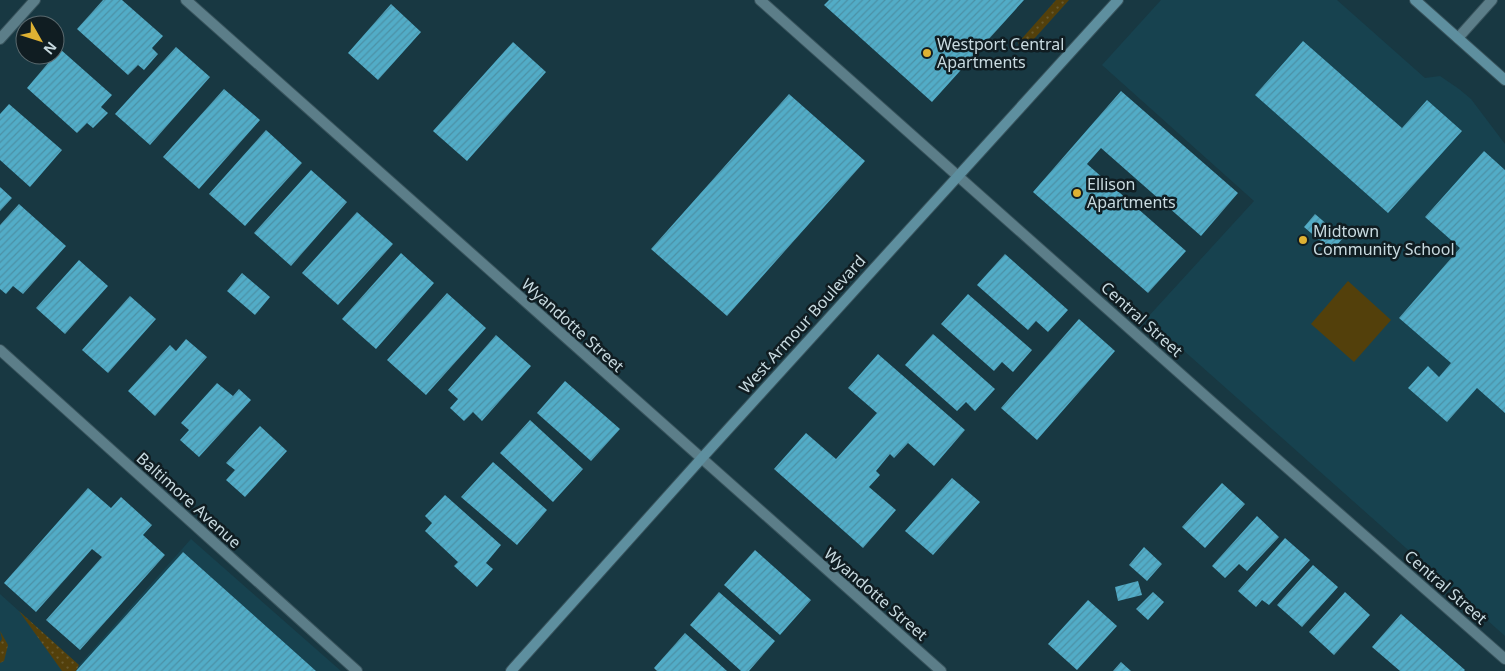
<svg xmlns="http://www.w3.org/2000/svg" width="1505" height="671" font-family="'Noto Sans',sans-serif">
<style>
.built{fill:#17424f}
.grass{fill:url(#grass-dots)}
.park{fill:#53400b}
.building{fill:url(#building-hatch)}
.lines{fill:none;stroke-linecap:round;stroke-linejoin:round}
.street-casing{stroke:#38535c;stroke-width:12}
.secondary-casing{stroke:#38535c;stroke-width:12}
.street{stroke:#5c7e89;stroke-width:10}
.secondary{stroke:#5e8f9f;stroke-width:10}
.poi-dot{fill:#deb133;stroke:#101d22;stroke-width:2}
.labels{text-anchor:middle;dominant-baseline:central;stroke-width:5;stroke-linejoin:round;paint-order:stroke}
.poi-label{font-size:16px;fill:#c8dae0;stroke:#101d22;text-anchor:start}
.street-label{font-size:16px;fill:#c8dae0;stroke:#101d22}
</style>
<defs>
<pattern id="grass-dots" width="8" height="8" patternUnits="userSpaceOnUse" patternTransform="scale(1.25)"><rect width="8" height="8" fill="#53400b"/><path d="M2 2h.1M6 6h.1" fill="none" stroke="#6a5b2e" stroke-width="1.8" stroke-linecap="round"/></pattern>
<pattern id="building-hatch" width="6" height="6" patternUnits="userSpaceOnUse" patternTransform="scale(1.25)"><rect width="6" height="6" fill="#52acc7"/><path d="M-1 1l2-2M0 6l6-6M5 7l2-2" fill="none" stroke="#4c91a6"/></pattern>
</defs>
<rect width="100%" height="100%" fill="#183842"/>
<path class="built" d="M1161 0H1337L1425 78 1440 76 1459 89 1471 99 1505 144V636L1147 318 1254 201 1102 65Z
M191 539 341 671H0V594L79 665Z"/>
<path class="grass" d="M1056 0H1069L1025 49 1018 43Z
M19 611 79 665 76 671H62Z
M0 631 8 645 4 661 0 663V642L2 639Z"/>
<path class="park" d="M1348 281 1391 320 1354 362 1311 324Z"/>
<path class="building" d="M103 0H122L163 36 152 48 158 54 144 70 138 65 128 75 77 29Z
M829 0H1024L932 102 824 5Z
M391 4 421 32 378 80 348 53Z
M1303 41 1402 128 1427 100 1462 131 1388 213 1255 95Z
M513 42 546 72 467 161 433 131Z
M176 47 210 77 150 145 115 114Z
M60 49 112 95 101 107 108 113 93 128 87 123 77 133 27 88Z
M224 89 260 120 199 189 163 157Z
M1121 91 1238 193 1201 236 1101 148 1087 164 1186 251 1148 293 1033 192Z
M789 94 865 161 727 316 651 249Z
M9 104 62 150 30 187 0 160V114Z
M266 130 302 163 245 226 209 194Z
M1484 151 1505 170V413L1477 388 1447 422 1408 388 1428 366 1439 377 1451 363 1399 318 1460 248 1425 217Z
M311 170 347 202 291 266 254 233Z
M0 187 12 198 0 211Z
M19 204 66 246 23 294 13 286 6 294 0 289V225Z
M357 212 393 244 338 305 302 273Z
M1315 214 1343 238 1332 251 1304 227Z
M401 253 434 283 376 349 342 319Z
M1005 254 1068 310 1048 332 1036 321 1028 330 977 285Z
M79 260 108 286 65 334 36 308Z
M242 273 270 297 255 315 227 291Z
M447 293 486 328 426 395 387 360Z
M968 294 1032 350 1013 372 1002 362 994 371 941 324Z
M130 296 156 319 108 373 82 350Z
M1079 319 1115 351 1037 440 1001 408Z
M933 334 995 389 975 411 966 402 957 411 905 365Z
M496 335 531 366 482 421 473 412 464 421 450 408 458 399 448 390Z
M186 339 207 357 155 416 128 391 170 345 176 351Z
M878 354 965 430 934 466 908 443 894 458 890 454 876 471 880 475 869 487 896 510 863 548 774 469 806 433 836 459 877 413 848 388Z
M565 381 620 429 591 461 537 413Z
M217 383 233 396 239 389 251 400 199 457 180 440 189 430 181 423Z
M530 420 583 469 553 502 500 453Z
M260 426 287 451 245 497 226 480 235 470 226 463Z
M493 462 547 510 517 545 461 497Z
M952 478 980 502 933 555 905 531Z
M1222 483 1245 504 1205 548 1182 527Z
M88 488 111 508 121 497 152 525 143 535 165 555 80 650 46 620 102 557 92 549 36 612 4 583Z
M445 495 501 545 486 563 493 569 477 587 454 566 458 562 425 531 432 523 425 516Z
M1257 516 1279 537 1247 571 1239 564 1225 578 1212 566Z
M1285 538 1310 560 1269 605 1262 600 1256 607 1238 591Z
M1144 547 1162 564 1147 581 1129 565Z
M755 550 811 600 780 635 724 585Z
M183 552 212 578 316 671H76Z
M1313 565 1338 587 1302 627 1277 605Z
M1138 581 1142 595 1118 601 1115 587Z
M719 592 775 641 749 671H741L690 625Z
M1153 592 1164 602 1148 620 1136 609Z
M1345 592 1370 615 1334 655 1309 632Z
M1088 600 1117 626 1077 670 1048 644Z
M1401 614 1465 670 1464 671H1400L1372 647Z
M685 633 727 671H657L654 668Z
M1121 662 1131 671H1113Z"/>
<g class="lines">
<g class="street-casing">
<path id="street" d="M186 0 941 671
M760 0 1212 402 1505 659
M1458 38 1492 0
M0 39 35 0
M0 350 357 671"/>
</g>
<g class="secondary-casing">
<path id="secondary" d="M1415 0 1505 80
M511 671 701 459 1118 0"/>
</g>
<use href="#street" class="street"/>
<use href="#secondary" class="secondary"/>
</g>
<g class="poi-dot">
<circle cx="927" cy="53" r="5"/>
<circle cx="1077" cy="193" r="5"/>
<circle cx="1303" cy="240" r="5"/>
</g>
<g class="labels">
<g class="poi-label">
<text x="937" y="44">Westport Central<tspan x="937" dy="18">Apartments</tspan></text>
<text x="1087" y="184">Ellison<tspan x="1087" dy="18">Apartments</tspan></text>
<text x="1313" y="231">Midtown<tspan x="1313" dy="18">Community School</tspan></text>
</g>
<g class="street-label">
<text transform="translate(1142 319) rotate(42)">Central Street</text>
<text transform="translate(802 324) rotate(-48)">West Armour Boulevard</text>
<text transform="translate(573 325) rotate(42)">Wyandotte Street</text>
<text transform="translate(189 500) rotate(42)">Baltimore Avenue</text>
<text transform="translate(1446 587) rotate(41)">Central Street</text>
<text transform="translate(876 594) rotate(41)">Wyandotte Street</text>
</g>
</g>
<g transform="translate(40 40) rotate(129)"><circle r="24" fill="#101d22" stroke="#5a696e"/>
<path d="M0-4L9 19L0 12L-9 19Z" fill="#deb133"/>
<text y="-8" font-size="14" font-weight="bold" text-anchor="middle" fill="#c8dae0">N</text>
</g>
</svg>
